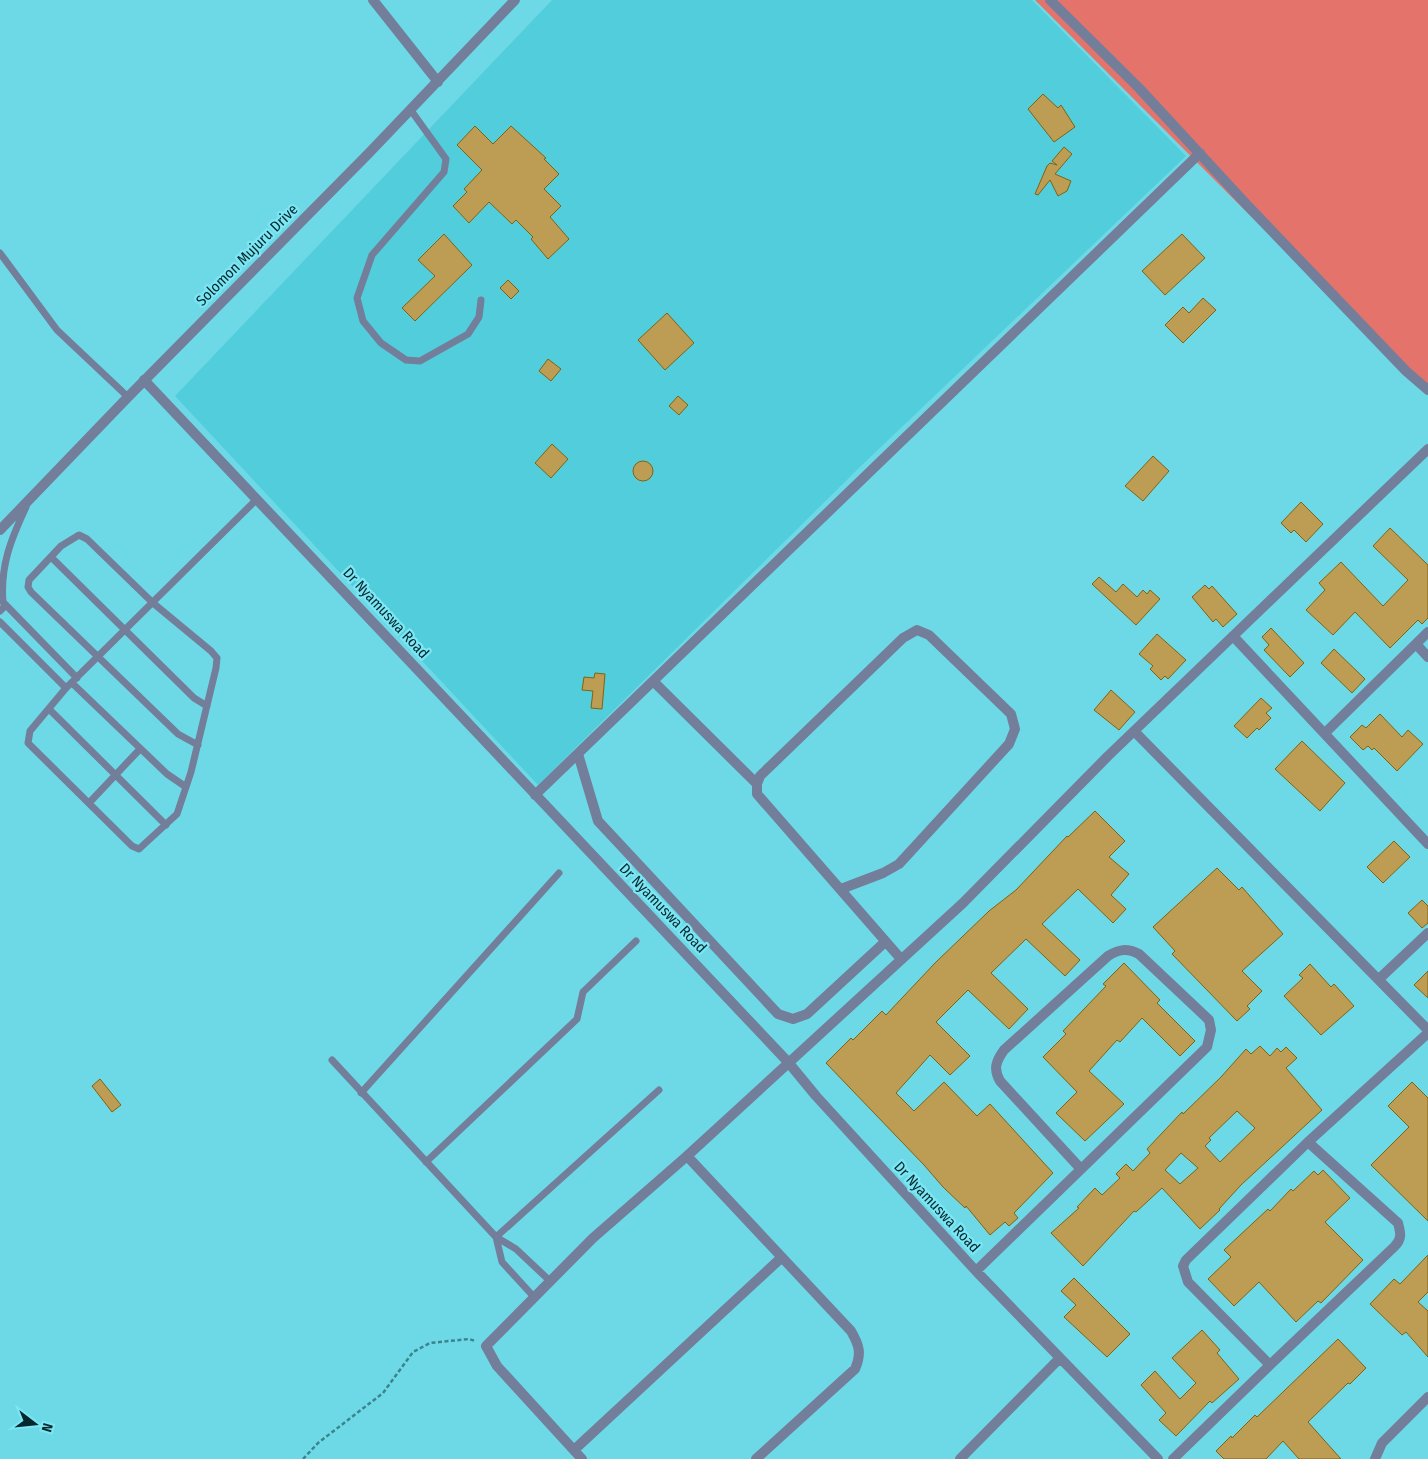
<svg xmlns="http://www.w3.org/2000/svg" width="1428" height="1459" font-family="'Fira Sans Condensed',sans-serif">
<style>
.built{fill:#52cddb}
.green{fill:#e4746b}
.building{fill:#bd9d53;stroke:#81630f;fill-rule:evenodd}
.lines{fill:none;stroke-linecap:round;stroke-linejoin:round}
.path{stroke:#3b848c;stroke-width:2.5;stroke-dasharray:4 2.5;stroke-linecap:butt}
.service{stroke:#727e9a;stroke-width:7}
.minor{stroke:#727e9a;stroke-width:10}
.tertiary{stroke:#727e9a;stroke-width:10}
.labels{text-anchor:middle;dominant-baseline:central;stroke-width:4.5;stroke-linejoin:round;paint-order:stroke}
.street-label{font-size:15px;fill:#04282c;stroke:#7ce6f4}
</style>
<rect width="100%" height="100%" fill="#6ed9e6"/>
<path class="built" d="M552 0H1032L1186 156 862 465 538 785 175 396Z"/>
<path class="green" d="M1035 0H1428V394Z"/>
<path class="building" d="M1043 94 1058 108 1061 105 1075 127 1054 142 1028 109Z
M475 126 493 144 511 126 546 158 544 159 559 174 544 189 561 206 550 217 569 239 548 259 531 239 533 237 516 220 512 224 489 202 469 223 453 206 467 192 464 189 482 170 457 145Z
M1064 147 1072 154 1055 174 1071 181 1067 191 1058 196 1050 180 1038 195 1035 194 1047 166 1050 163 1057 165 1052 161Z
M444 234 472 265 415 321 402 308 435 276 418 260Z
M1182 234 1205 258 1165 295 1142 271Z
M508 280 519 291 511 299 500 288Z
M1203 298 1216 310 1183 343 1165 325 1183 307 1189 313Z
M667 313 694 343 665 370 638 340Z
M548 359 561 369 551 381 539 371Z
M678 396 688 405 679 415 669 406Z
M552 444 568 459 551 478 535 463Z
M1153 456 1169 471 1143 501 1125 486Z
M633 471a10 10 0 1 1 20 0a10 10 0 1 1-20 0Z
M1301 502 1323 524 1306 542 1294 530 1291 533 1281 523Z
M1390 528 1428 565V618L1422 624 1418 620 1390 648 1355 612 1333 635 1306 610 1325 590 1319 583 1341 562 1383 606 1408 580 1373 546Z
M1099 577 1116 592 1123 584 1137 597 1143 590 1147 594 1150 590 1160 599 1136 625 1092 584Z
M1205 585 1209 589 1212 586 1237 614 1223 627 1216 619 1213 622 1192 597Z
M1271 628 1304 663 1290 677 1264 650 1269 645 1262 637Z
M1157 634 1186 660 1168 679 1165 676 1161 680 1150 669 1153 666 1139 654Z
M1334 649 1365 679 1352 693 1321 663Z
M595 673 605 674 602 709 591 708 593 691 582 690 584 677 594 678Z
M1111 690 1135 712 1119 730 1094 710Z
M1261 698 1272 708 1266 713 1271 718 1259 730 1257 728 1247 738 1234 726Z
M1380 714 1402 737 1408 730 1423 744 1397 771 1374 748 1372 750 1368 746 1363 750 1350 737 1362 725 1366 728Z
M1302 741 1345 783 1320 811 1275 769Z
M1095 811 1125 841 1109 857 1129 874 1111 895 1126 909 1113 923 1078 889 1042 924 1080 960 1065 976 1026 939 991 973 1028 1009 1009 1029 968 990 936 1022 970 1056 950 1075 930 1055 896 1093 914 1111 944 1082 977 1116 990 1104 1053 1173 1014 1213 1018 1218 1009 1226 1005 1222 990 1235 966 1206 965 1208 943 1187 924 1165 826 1063 851 1038 853 1040 882 1011 886 1015 935 963 989 911 1016 890 1067 836 1068 837Z
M1394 841 1410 857 1383 883 1367 867Z
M1217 868 1239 890 1242 887 1283 934 1242 971 1262 991 1247 1006 1250 1009 1237 1021 1172 954 1175 951 1153 927Z
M1422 900 1428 906V923L1422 928 1408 913Z
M1124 963 1160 1000 1157 1003 1195 1041 1180 1056 1142 1018 1120 1042 1117 1040 1089 1071 1124 1104 1085 1141 1056 1113 1077 1092 1043 1057 1066 1034 1063 1031 1106 986 1103 984Z
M1310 964 1331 987 1334 984 1354 1006 1321 1035 1284 996 1303 978 1299 975Z
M1428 971V998L1414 985Z
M1260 1046 1270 1056 1277 1048 1281 1052 1286 1047 1297 1058 1286 1068 1322 1110 1241 1185 1219 1209 1220 1210 1200 1229 1162 1188 1136 1212 1134 1211 1083 1266 1051 1233 1079 1208 1077 1207 1095 1188 1102 1195 1120 1178 1116 1174 1126 1164 1133 1171 1150 1153 1147 1149 1182 1112 1183 1114 1221 1077 1246 1049 1251 1054ZM1237 1111 1255 1128 1220 1162 1205 1146 1211 1140 1209 1138ZM1181 1153 1198 1168 1180 1184 1165 1170Z
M100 1079 121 1105 112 1112 92 1086Z
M1412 1082 1428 1098V1221L1371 1165 1409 1127 1388 1106Z
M1323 1170 1350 1198 1325 1222 1363 1260 1321 1303 1318 1301 1296 1322 1259 1282 1234 1306 1208 1279 1231 1257 1224 1250 1268 1209 1270 1211 1291 1189 1293 1191 1314 1171 1318 1175Z
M1428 1255V1292L1418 1302 1428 1311V1357L1406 1332 1402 1335 1370 1304 1394 1279 1400 1284Z
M1074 1278 1130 1334 1107 1357 1064 1317 1076 1305 1061 1291Z
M1202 1330 1220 1350 1217 1353 1239 1379 1212 1403 1210 1401 1176 1436 1159 1420 1166 1413 1141 1385 1155 1371 1180 1399 1196 1383 1172 1358Z
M1338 1339 1366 1368 1350 1384 1348 1383 1308 1422 1341 1459H1299L1283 1441 1266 1459H1224L1216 1451 1231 1436 1232 1438 1255 1415 1257 1417Z"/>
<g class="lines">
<path class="path" d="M303 1459 318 1443 383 1393 413 1352 430 1343 469 1339 475 1341"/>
<path class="service" d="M410 109 446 159 444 172 372 255 357 298 363 321 381 343 406 360 420 361 468 334 479 317 481 300
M0 253 57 330 128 397
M51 557 194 698 207 706
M0 599 77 678
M3 602C0 566 11 539 26 507
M0 611 6 605
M0 622 66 688
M72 683 167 774 186 787
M49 709 166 825
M198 745 178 734 31 592 28 587 29 580 61 546 79 535 87 539 153 603 211 651 217 658 216 668 191 772 177 814 139 849 132 846 28 743 30 731 66 688 257 499
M89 803 140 749
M332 1060 496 1237 516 1249 550 1281
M361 1093 559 873
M426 1162 577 1019 583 992 636 941
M496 1237 659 1090
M496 1237 502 1262 534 1297"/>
<path class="minor" d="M1050 0 1139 88 1247 205 1406 371 1428 390
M144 380 788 1062 816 1096 976 1271 1158 1459
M1233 636 1428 844
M1416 644 1428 657
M653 681 757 784
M1134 731 1428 1030
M1325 733 1428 632
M578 754 598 821 778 1014 793 1019 807 1014 885 942
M535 795 1200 153
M841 889 883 873 899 864 1009 744 1015 729 1011 714 929 635 917 630 903 638 760 776 757 784V794L901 959
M1379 979 1428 933
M1308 1142 1398 1223C1401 1234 1402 1239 1394 1247L1270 1365 1188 1282 1183 1266 1186 1260Z
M1308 1142 1428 1033
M687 1156 851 1331C859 1345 862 1353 855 1369L756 1459
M976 1271 1207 1047 1211 1030 1209 1020 1139 954C1127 948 1119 949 1108 956L1004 1050C996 1061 993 1069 1000 1081L1080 1168
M574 1450 781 1258
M582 1459 497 1366 486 1346 593 1238 687 1156 963 903 1108 756 1428 449
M960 1459 1059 1359
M1173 1459 1270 1365
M1375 1459 1382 1443 1428 1397"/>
<path class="tertiary" d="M373 0 438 82
M0 530 128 397 369 153 515 0"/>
</g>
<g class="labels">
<g class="street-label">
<text transform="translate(247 255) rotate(-45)">Solomon Mujuru Drive</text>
<text transform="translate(386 613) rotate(47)">Dr Nyamuswa Road</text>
<text transform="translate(663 908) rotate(46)">Dr Nyamuswa Road</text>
<text transform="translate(937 1207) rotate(47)">Dr Nyamuswa Road</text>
</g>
</g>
<g transform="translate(35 1424) rotate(106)" stroke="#7ce6f4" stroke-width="4" paint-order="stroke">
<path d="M0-4L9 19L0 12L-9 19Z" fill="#04282c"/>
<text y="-8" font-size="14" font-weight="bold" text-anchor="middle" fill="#04282c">N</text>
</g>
</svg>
